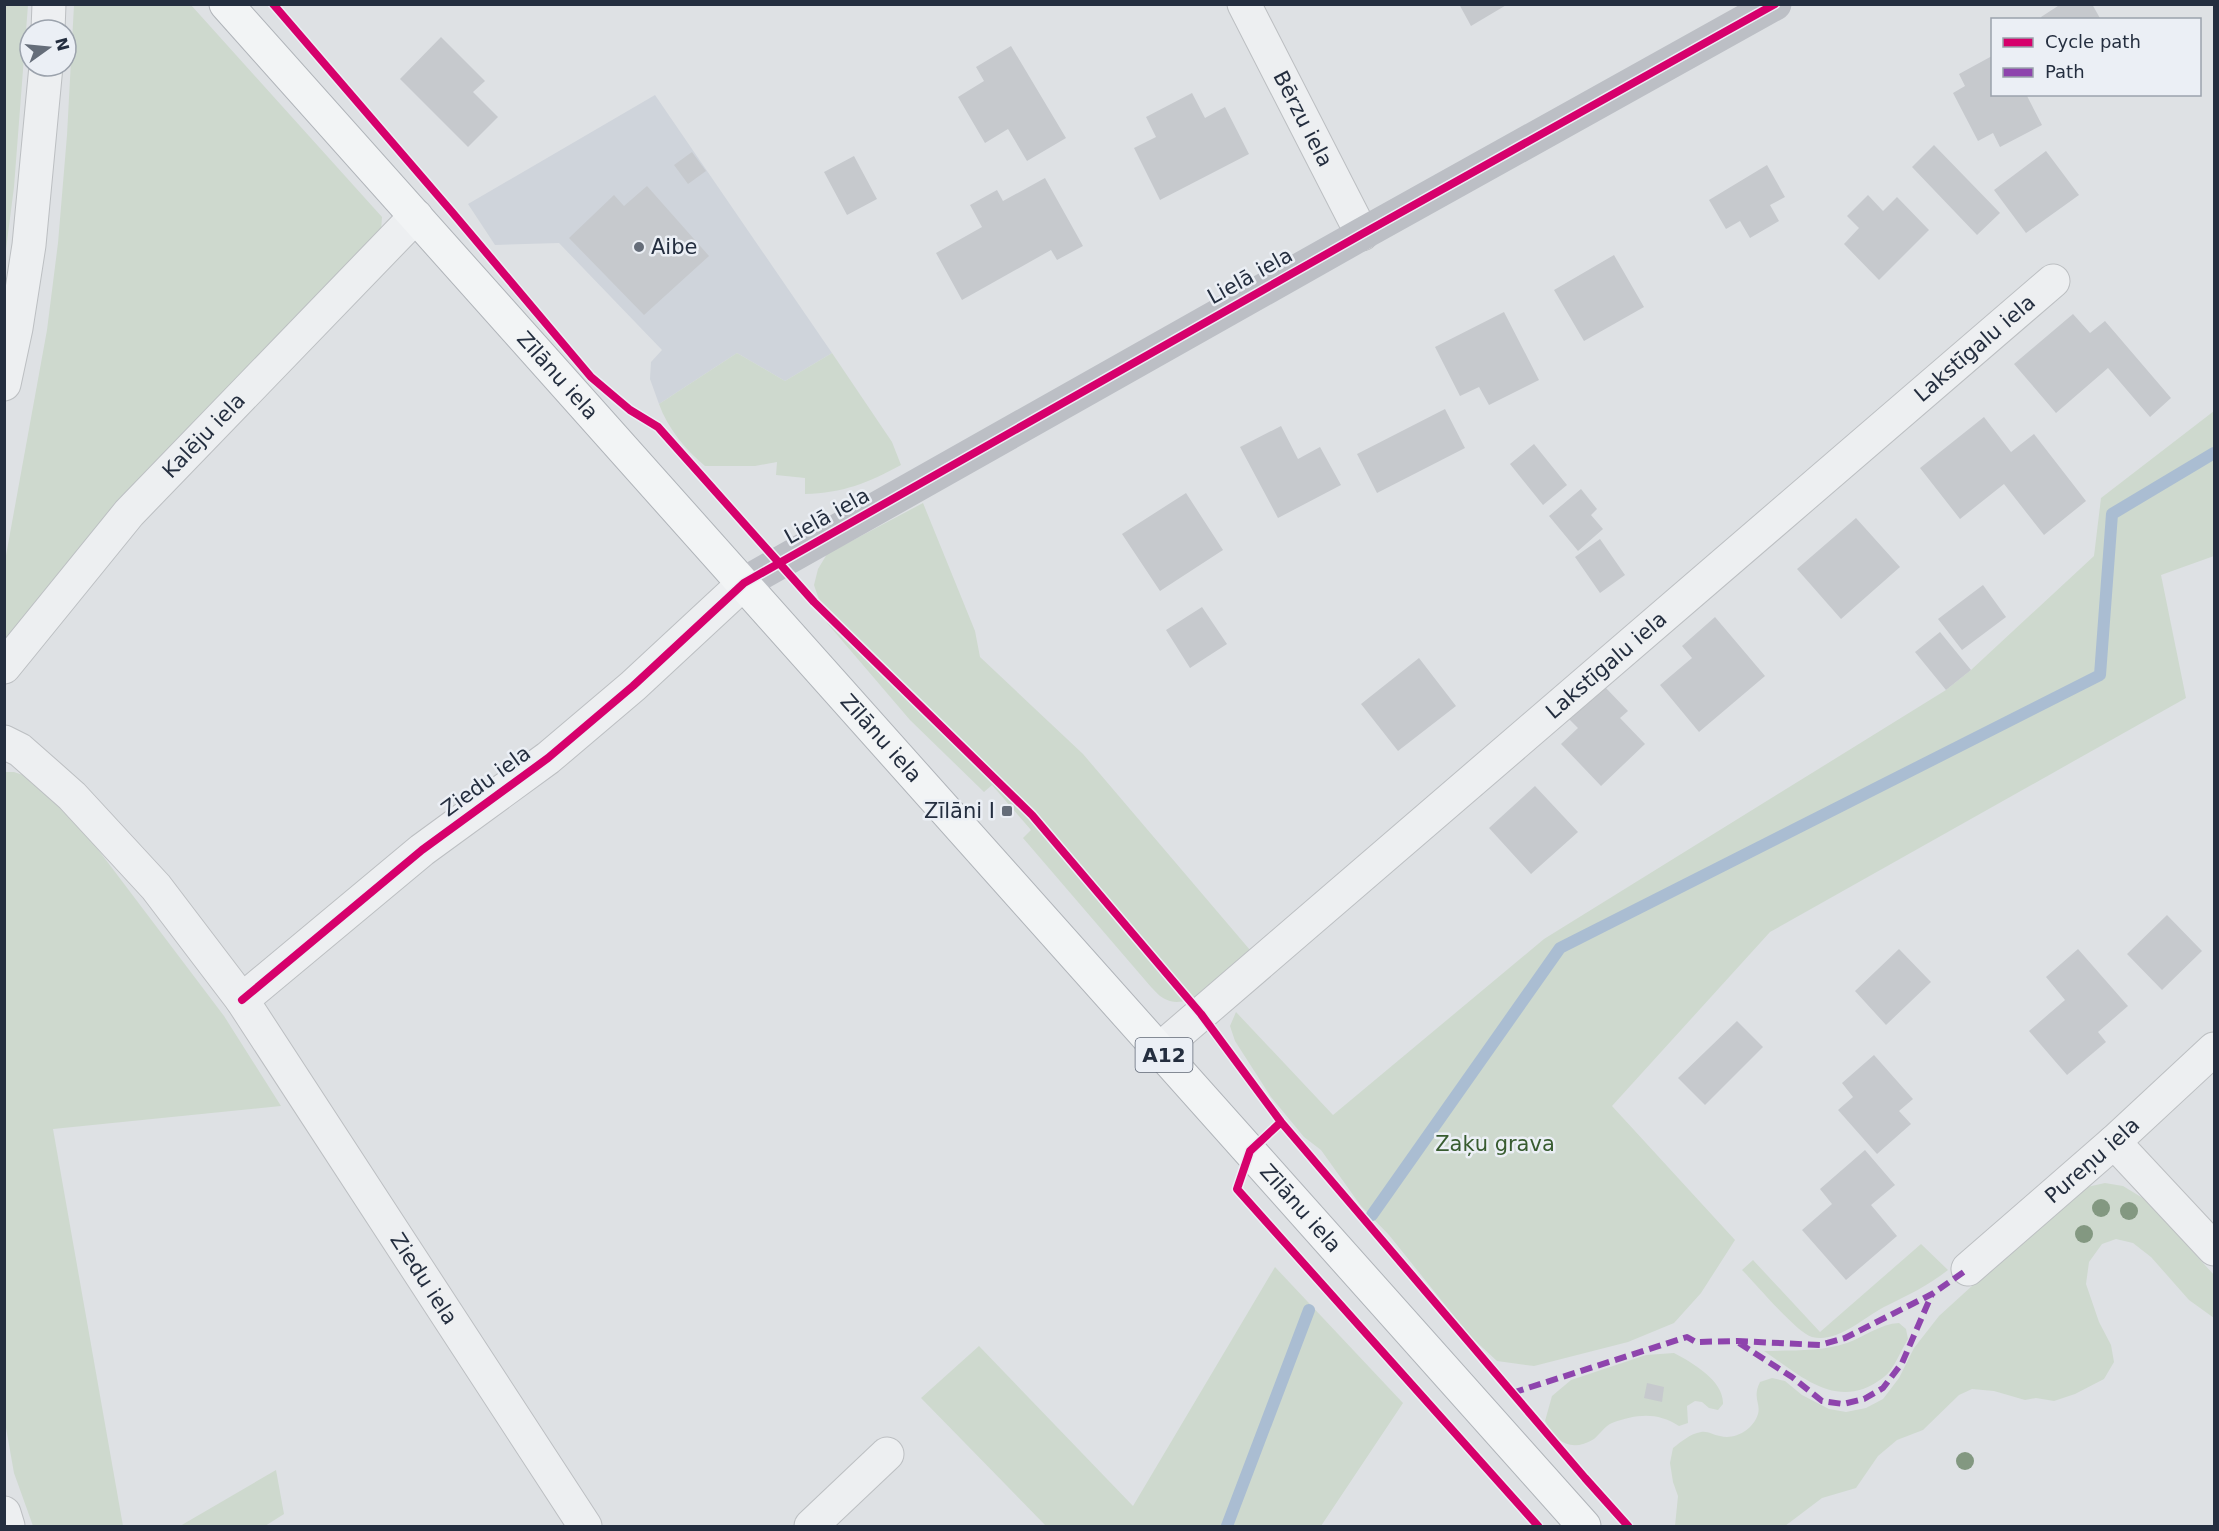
<svg xmlns="http://www.w3.org/2000/svg" width="2219" height="1531" font-family="'DejaVu Sans',sans-serif">
<style>
.built{fill:#cfd4db}
.green{fill:#ced9ce}
.lines{fill:none;stroke-linecap:round;stroke-linejoin:round}
.stream{stroke:#aabdd2;stroke-width:12}
.building{fill:#c6c9cd}
.street-casing{stroke:#bcbfc2;stroke-width:35}
.highway-casing{stroke:#b0b4b9;stroke-width:35}
.street{stroke:#edeff1;stroke-width:33}
.secondary{stroke:#bcbfc5;stroke-width:33}
.highway{stroke:#f2f4f5;stroke-width:33}
.quiet{stroke:#8e44ad;stroke-width:6;stroke-dasharray:12 6;stroke-linecap:butt}
.cycleway-casing{stroke:#ebeff5;stroke-width:11}
.cycleway{stroke:#d6006c;stroke-width:8}
.tree{fill:#839881}
.poi-dot{fill:#656d79;stroke:#ebeff5;stroke-width:2}
.labels{text-anchor:middle;dominant-baseline:central;stroke-width:5;stroke-linejoin:round;paint-order:stroke}
.shield{fill:#ebeff5;stroke:#606876;stroke-width:1.5}
.shield-label{font-size:20px;font-weight:bold;fill:#242e3f}
.street-label{font-size:21px;fill:#242e3f;stroke:#ebeff5}
.poi-label{font-size:21px;fill:#242e3f;stroke:#ebeff5;text-anchor:start}
.park-label{font-size:21px;fill:#385c30;stroke:#ebeff5}
</style>
<rect width="100%" height="100%" fill="#dee1e4"/>
<path class="built" d="M655 95 832 353 785 381 737 353 659 404 650 379 651 362 662 350 559 243 495 245 468 204Z"/>
<path class="green" d="M5 4 28 5 14 187 5 257Z
M74 5H191L382 217 381 231 5 654V561L47 330 58 243 67 135Z
M737 353 785 381 832 353 892 442 901 465C868 483 843 493 805 494V478L776 475 777 462 755 466H705C685 449 668 429 659 404Z
M2214 411V556L2161 575 2186 698 1770 932 1612 1106 1735 1240 1701 1293 1674 1323 1628 1342 1534 1366 1497 1361 1470 1336 1389 1235 1361 1206 1321 1150 1304 1137 1271 1097 1235 1041 1230 1026 1236 1012 1333 1115 1544 939 1946 690 1971 670 2094 556 2101 498Z
M923 503 975 631 980 657 1083 754 1250 950C1232 967 1193 1014 1165 999 1160 997 1155 991 1151 987L1023 838 1031 830 992 785 984 792 910 720 827 623 814 585 818 569 827 554Z
M4 772H14L35 779 78 823 224 1016 281 1106 53 1129 123 1526H33L14 1473 5 1422Z
M2105 1183 2123 1186 2146 1200 2214 1275V1318L2189 1300 2151 1257 2133 1243 2116 1239 2102 1244 2089 1262 2086 1284 2099 1322 2111 1345 2114 1362 2104 1379 2075 1394 2054 1401 2036 1398 2025 1400 1994 1391 1972 1389 1959 1395 1923 1430 1897 1440 1878 1456 1856 1488 1822 1498 1785 1526H1675L1678 1496 1673 1482 1670 1463 1673 1448C1682 1441 1690 1434 1701 1432 1708 1431 1713 1435 1720 1436 1735 1440 1753 1430 1758 1414 1761 1403 1752 1398 1760 1382L1772 1378 1785 1381 1802 1395 1829 1409 1846 1412 1866 1408 1883 1399 1899 1378 1914 1348 1939 1316 2063 1203 2087 1187Z
M1921 1244 1948 1270C1926 1287 1908 1295 1884 1307 1863 1318 1838 1343 1812 1337 1796 1332 1756 1284 1742 1270L1753 1260 1820 1332Z
M1275 1267 1403 1403 1321 1526H1046L921 1398 979 1346 1133 1506Z
M1899 1323 1906 1329 1908 1339C1902 1349 1897 1361 1890 1371 1883 1379 1873 1385 1863 1389 1826 1402 1793 1370 1764 1351 1793 1350 1820 1352 1847 1343 1866 1336 1880 1324 1899 1323Z
M1674 1353C1693 1363 1724 1381 1723 1404L1718 1410 1709 1408 1702 1402 1695 1401 1687 1406 1688 1423 1679 1426C1657 1412 1637 1414 1612 1423 1605 1426 1600 1434 1594 1439 1571 1453 1556 1442 1545 1421L1552 1396 1571 1380 1646 1355Z
M276 1470 284 1514 265 1526H180Z"/>
<g class="lines">
<path class="stream" d="M1372 1215 1560 948 2100 675 2112 514 2214 453
M1227 1526 1309 1310"/>
</g>
<path class="building" d="M1459 4H1508L1471 26Z
M2061 4H2092L2101 20H2042L2041 17Z
M441 37 485 81 473 92 498 117 468 147 400 79Z
M1011 46 1066 138 1027 161 1008 129 985 143 958 97 984 81 976 67Z
M1992 56V94H2026L2042 125 2000 147 1993 133 1978 141 1953 93 1965 86 1959 74Z
M1192 93 1205 118 1225 107 1249 154 1160 200 1134 148 1156 137 1146 117Z
M1934 145 2000 213 1977 235 1912 167Z
M2046 151 2079 195 2026 233 1994 190Z
M692 152 706 171 688 184 674 165Z
M854 156 877 199 847 215 824 172Z
M1767 165 1785 197 1770 205 1779 221 1750 238 1740 221 1726 229 1709 200Z
M1045 178 1083 246 1057 260 1051 250 962 300 936 253 982 227 970 205 997 190 1003 201Z
M647 186 709 256 644 315 569 238 614 195 624 206Z
M1868 195 1883 211 1897 197 1929 230 1879 280 1844 244 1859 228 1847 216Z
M1614 255 1644 307 1584 341 1554 290Z
M1504 312 1539 380 1489 405 1479 387 1460 396 1435 347Z
M2073 314 2090 333 2105 321 2171 398 2150 417 2108 368 2056 413 2014 364Z
M1445 409 1465 448 1377 493 1357 454Z
M1984 417 2011 452 2034 434 2086 501 2044 535 2004 484 1960 519 1920 468Z
M1281 426 1298 459 1320 447 1341 485 1278 518 1240 447Z
M1534 444 1567 485 1543 505 1510 464Z
M1581 489 1597 509 1591 515 1603 529 1578 551 1549 516Z
M1186 493 1223 550 1160 591 1122 534Z
M1856 518 1900 567 1841 619 1797 569Z
M1600 539 1625 575 1600 593 1575 557Z
M1983 585 2006 617 1962 650 1938 619Z
M1202 607 1227 644 1190 668 1166 630Z
M1715 617 1765 676 1699 732 1660 685 1692 658 1682 646Z
M1940 632 1971 670 1946 690 1915 652Z
M1419 658 1456 706 1398 751 1361 704Z
M1604 686 1628 711 1620 718 1645 744 1601 786 1561 744 1578 728 1569 719Z
M1535 786 1578 832 1531 874 1489 828Z
M2167 915 2202 951 2162 990 2127 954Z
M1899 949 1931 982 1886 1025 1855 991Z
M2078 949 2128 1006 2098 1032 2106 1042 2067 1075 2029 1031 2065 1000 2046 977Z
M1737 1021 1763 1047 1705 1105 1678 1078Z
M1874 1055 1913 1099 1899 1111 1911 1124 1877 1154 1838 1110 1853 1097 1842 1083Z
M1865 1150 1895 1185 1871 1205 1897 1236 1846 1280 1802 1230 1832 1204 1820 1189Z
M1647 1383 1664 1387 1662 1402 1644 1398Z"/>
<g class="lines">
<g class="street-casing">
<g id="street">
<path id="s1" d="M1244 4 1362 234"/>
<path d="M48 30 49 4"/>
<path d="M4 384 16 328 29 245 46 66"/>
<path id="s2" d="M4 667 129 513 416 216"/>
<path id="s3" d="M4 742 20 750 72 796 156 887 242 1000 585 1526"/>
<path d="M242 1000 422 850 548 758 633 686 744 583"/>
<path id="s4" d="M1159 1050 2053 281"/>
<path d="M2114 1142 2214 1249"/>
<path id="s5" d="M1968 1269 2114 1142 2214 1049"/>
<path d="M4 1513 8 1526"/>
<path d="M811 1526 887 1454"/>
</g>
</g>
<g class="highway-casing">
<g id="highway">
<path id="s6" d="M226 4 1584 1526"/>
</g>
</g>
<use href="#street" class="street"/>
<path class="secondary" d="M744 583 1362 234 1775 4"/>
<use href="#highway" class="highway"/>
<path class="quiet" d="M1739 1343 1792 1377 1822 1401 1843 1404 1864 1399 1883 1388 1902 1363 1932 1294
M1512 1393 1687 1337 1696 1342 1737 1341 1820 1345 1845 1338 1932 1294 1968 1269"/>
<g class="cycleway-casing">
<path id="cycleway" d="M273 4 452 212 591 377 630 410 658 427 814 602 1032 815 1201 1014 1281 1122 1585 1478 1628 1526
M242 1000 422 850 548 758 633 686 744 583 1362 234 1775 4
M1281 1122 1250 1151 1237 1189 1538 1526"/>
</g>
<use href="#cycleway" class="cycleway"/>
</g>
<g class="tree">
<circle cx="2101" cy="1208" r="9"/>
<circle cx="2129" cy="1211" r="9"/>
<circle cx="2084" cy="1234" r="9"/>
<circle cx="1965" cy="1461" r="9"/>
</g>
<g class="poi-dot">
<circle cx="639" cy="247" r="6"/>
<rect x="1001" y="805" width="12" height="12" rx="3"/>
</g>
<g class="labels">
<rect class="shield" x="1135.5" y="1038" width="57" height="34" rx="4.5"/>
<g class="shield-label">
<text x="1164" y="1055">A12</text>
</g>
<g class="street-label">
<text stroke="none"><textPath href="#s1" startOffset="129">Bērzu iela</textPath></text>
<text transform="translate(1250 276) rotate(-29)">Lielā iela</text>
<text stroke="none"><textPath href="#s4" startOffset="1076">Lakstīgalu iela</textPath></text>
<text stroke="none"><textPath href="#s6" startOffset="498">Zīlānu iela</textPath></text>
<text stroke="none"><textPath href="#s2" startOffset="306">Kalēju iela</textPath></text>
<text transform="translate(827 516) rotate(-29)">Lielā iela</text>
<text stroke="none"><textPath href="#s4" startOffset="590">Lakstīgalu iela</textPath></text>
<text stroke="none"><textPath href="#s6" startOffset="984">Zīlānu iela</textPath></text>
<text transform="translate(486 781) rotate(-36)">Ziedu iela</text>
<text stroke="none"><textPath href="#s5" startOffset="165">Pureņu iela</textPath></text>
<text stroke="none"><textPath href="#s6" startOffset="1614">Zīlānu iela</textPath></text>
<text stroke="none"><textPath href="#s3" startOffset="686">Ziedu iela</textPath></text>
</g>
<g class="poi-label">
<text x="651" y="247">Aibe</text>
<text x="995" y="811" text-anchor="end">Zīlāni I</text>
</g>
<g class="park-label">
<text x="1495" y="1144">Zaķu grava</text>
</g>
</g>
<rect width="2219" height="1531" fill="none" stroke="#242e3f" stroke-width="12"/>
<rect x="1991" y="18" width="210" height="78" fill="#ebeff5" stroke="#9ba2ac" stroke-width="1.5"/>
<rect x="2003" y="38" width="30" height="9" fill="#d6006c" stroke="#9ba2ac" stroke-width="1.5"/>
<text x="2045" y="48" font-size="18" fill="#242e3f">Cycle path</text>
<rect x="2003" y="68" width="30" height="9" fill="#8e44ad" stroke="#9ba2ac" stroke-width="1.5"/>
<text x="2045" y="78" font-size="18" fill="#242e3f">Path</text>
<g transform="translate(48 48) rotate(75)"><circle r="28" fill="#ebeff5" stroke="#9ba2ac" stroke-width="1.5"/>
<path d="M0-4.5L10 22L0 15L-10 22Z" fill="#656d79"/>
<text y="-9" font-size="16" font-weight="bold" text-anchor="middle" fill="#242e3f">N</text>
</g>
</svg>
